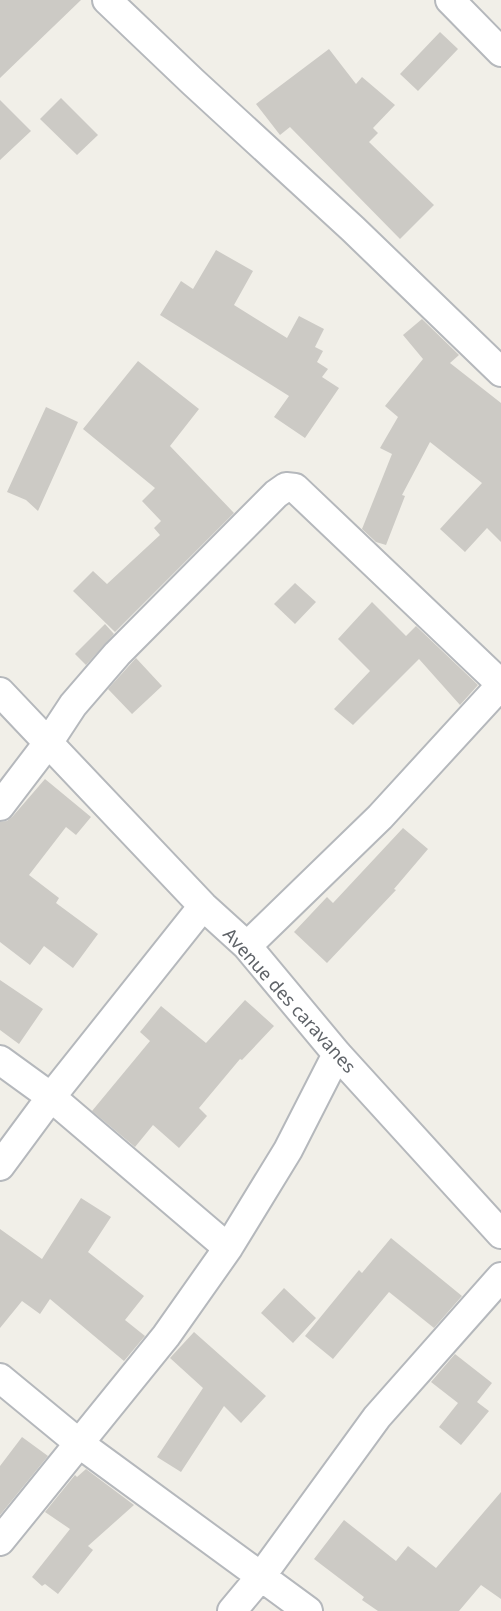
<svg xmlns="http://www.w3.org/2000/svg" width="501" height="1611" font-family="'Noto Sans',sans-serif">
<style>
.building{fill:#cccac5}
.lines{fill:none;stroke-linecap:round;stroke-linejoin:round}
.minor-casing{stroke:#b5b8bc;stroke-width:32}
.minor{stroke:#fff;stroke-width:28}
.labels{text-anchor:middle;dominant-baseline:central;stroke-width:4.5;stroke-linejoin:round;paint-order:stroke}
.street-label{font-size:18px;fill:#5f6368;stroke:#fff}
</style>
<rect width="100%" height="100%" fill="#f1efe8"/>
<path class="building" d="M0 0H81L0 78Z
M440 32 458 49 418 91 400 74Z
M329 49 356 84 362 77 395 105 373 128 378 133 369 142 434 205 400 239 290 127 280 135 256 104Z
M61 98 98 135 77 155 40 119Z
M0 100 31 131 0 160Z
M216 250 253 271 234 305 287 338 299 316 324 329 315 347 323 351 317 362 328 369 322 377 339 388 305 438 274 417 289 396 160 315 181 281 193 289Z
M422 319 459 355 450 363 501 403V542L487 528 465 552 440 529 482 483 430 442 402 495 405 496 386 545 376 542 362 529 392 454 380 448 398 417 385 406 423 359 403 335Z
M138 361 199 409 170 446 234 513 115 632 73 591 93 571 107 584 160 535 154 528 161 521 142 501 155 488 83 429Z
M46 407 78 422 38 511 26 500 7 492Z
M295 583 316 602 295 624 274 604Z
M372 602 406 636 416 626 478 685 460 705 419 659 353 725 334 709 370 671 338 639Z
M105 624 114 634 86 665 75 654Z
M136 658 162 686 132 714 108 689Z
M45 779 91 817 76 835 66 827 29 875 59 898 56 903 98 934 73 968 44 946 30 965 0 942V822L7 821 13 816Z
M403 828 428 849 394 889 396 890 327 963 294 932 327 897 333 903Z
M0 980 43 1009 19 1044 0 1030Z
M245 1000 274 1026 242 1060 240 1059 199 1108 207 1116 179 1148 153 1125 135 1147 92 1111 150 1041 140 1032 161 1006 206 1043Z
M81 1198 111 1217 88 1252 144 1296 125 1320 145 1336 124 1361 50 1299 40 1314 22 1301 0 1328V1229L42 1259Z
M391 1238 462 1296 434 1328 389 1292 333 1359 305 1336 359 1270 362 1273Z
M284 1288 316 1318 293 1343 261 1313Z
M194 1332 266 1396 241 1423 224 1406 181 1472 157 1457 203 1388 170 1358Z
M455 1354 492 1383 477 1402 489 1411 461 1445 439 1427 458 1403 431 1382Z
M22 1437 48 1456 0 1515V1466Z
M86 1469 134 1505 88 1546 93 1550 58 1594 45 1584 42 1586 32 1577 70 1529 45 1512 75 1475 77 1477Z
M501 1492V1599L481 1585 459 1611H378L362 1600 364 1597 314 1559 344 1520 396 1561 408 1546 436 1568Z"/>
<g class="lines">
<g class="minor-casing">
<path id="minor" d="M107 0 193 82 353 229 501 372
M450 0 501 52
M0 692 203 906 247 946 337 1054 501 1234
M0 806 48 743 73 705 117 654 276 494 286 487 295 488 501 684
M247 946 380 817 501 685
M0 1060 51 1097 228 1248
M0 1166 51 1097 203 906
M0 1378 80 1444 308 1611
M0 1541 166 1336 228 1248 288 1150 337 1054
M232 1611 262 1575 377 1417 501 1277"/>
</g>
<use href="#minor" class="minor"/>
</g>
<g class="labels">
<g class="street-label">
<text transform="translate(290 1000) rotate(48)">Avenue des caravanes</text>
</g>
</g>
</svg>
